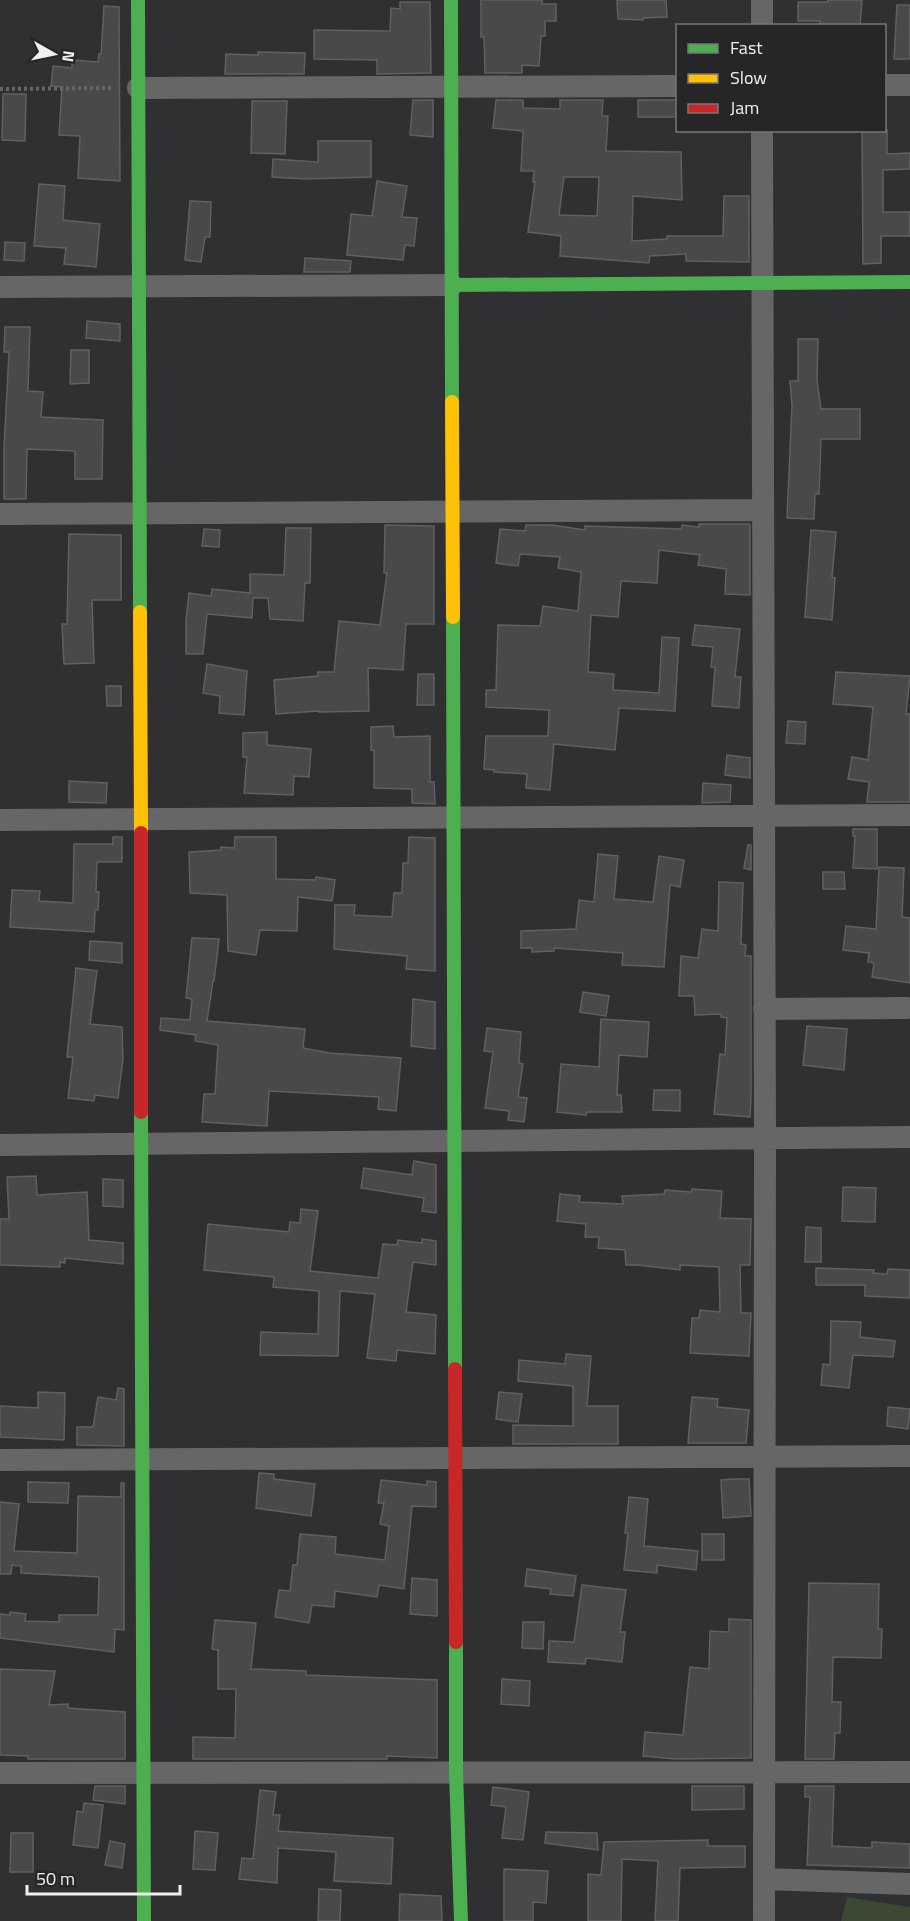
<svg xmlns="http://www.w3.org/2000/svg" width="910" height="1921" font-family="'Titillium Web',sans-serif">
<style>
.green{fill:#3a4834}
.building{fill:#49484a;stroke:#606061;stroke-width:1.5;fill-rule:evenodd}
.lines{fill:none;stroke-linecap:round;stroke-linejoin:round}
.path{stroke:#666667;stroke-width:4;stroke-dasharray:3 3;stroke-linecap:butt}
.street{stroke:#676667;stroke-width:22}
.fast{stroke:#4caf50;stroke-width:14}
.slow{stroke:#ffc107;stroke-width:14}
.jam{stroke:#c62828;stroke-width:14}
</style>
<rect width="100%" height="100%" fill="#302f31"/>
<path class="green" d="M847 1897 910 1907V1921H841Z"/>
<path class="building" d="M481 0H542V4H556V21H545V36H541L539 66 522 65V73H485L484 37H481Z
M617 0H666L667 17 643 18V20L618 19Z
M828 0H862L860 26H819L820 21H798V2H828Z
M400 2H430L431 73 377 74V60L314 59V30L390 31 391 8 400 9Z
M897 5H910V59H894Z
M104 6 119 7 120 181 78 178 80 136 59 135 62 87 51 86 53 66 72 68V60L98 62 99 54H101Z
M258 52 305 53 304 74H225L226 54 258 55Z
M3 94H26L25 141 2 140Z
M413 100H433V137L410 135Z
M496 100H523V108L560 109V100H603L602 116H608L606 151 681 152 682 200 633 196 632 241 667 239V236H723L724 196H749V262L686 261V254L650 256 649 263 560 256 561 236 528 232 535 182H533L534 171H521L523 131 493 128ZM564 177H599L597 216 559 215Z
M638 100H677V117H638Z
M252 101H287L285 154 251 153Z
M862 130H887V154L910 153V169L883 170V212H910V236H881V263L863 264Z
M318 141H371V177L305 179 272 177 273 159 318 162Z
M377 181 407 186 402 217 417 218 414 246 405 245 403 260 347 255 351 214 372 216Z
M39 184 65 186 63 220 100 224 96 267 64 264 66 248 34 246Z
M190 201 211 202 210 237H205L201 262 185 260Z
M5 242 25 243 24 261 4 260Z
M305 258 351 261 350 272H304Z
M87 321 120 324V341L86 338Z
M5 327H30L28 391 43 392 41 417 103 420 102 479H75V451L27 449 26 499H4V448L9 352H4Z
M798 339H818L817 380 821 409H860V439H821L819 494H815L814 519 787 518 792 406 790 381H798Z
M71 350H89V383L70 384Z
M699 524H750V595L725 594 726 569 698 565 700 555 659 550 657 583 621 581 618 617 591 615 588 672 614 674 613 690 659 693 662 637 679 638 675 711 619 708 615 750 554 744 550 790 526 788 527 774 494 772V770L484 769 486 736H548L549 710 486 707V690H496L498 625 540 626 543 606 578 611 581 572 558 568 560 557 520 554 518 566 496 563 500 529 525 531 526 525H552L585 530V526L682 529V525L699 527Z
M385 525 434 526V624H406L403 670 368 668 369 711 319 712V711L276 714 274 680 318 676V672H334L339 621 380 625 387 573H384Z
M286 528H311L310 583H305L303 621 270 619 268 598H253L252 618 207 614 203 654H186V620L189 593 211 596 212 589 250 593V574L284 575Z
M204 529 220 530 219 547 202 546Z
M811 530 836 532 832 577 835 578 832 620 805 617Z
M69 534 121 535V600H92L94 663 64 664 62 624H67Z
M695 625 740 629 735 677H741L739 708 712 706 715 667H711L713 647 692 645Z
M207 664 247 671 244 715 219 713 220 696 203 693Z
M836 672 910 676 906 714H910V802H867L869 782 848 779 852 757 868 760 873 707 833 704Z
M418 674H434V705H417Z
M106 686H121V706H107Z
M788 721 806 722 805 744 786 743Z
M393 726 394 737 430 736V782H434L435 804 412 803V789L374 788V750H371V727Z
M267 732V745L311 749 309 777 294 776 293 795 244 793 247 757H243V733Z
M727 755 750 758V778L725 775Z
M69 781 107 783 106 803 69 802Z
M703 783 731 785 730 802 702 803Z
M853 829H877V869L853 868 855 836H853Z
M113 837H122V862H97L96 892H99L98 910H95L94 932 10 927 12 890 40 891 39 901 73 903 74 844H113Z
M235 837H276V879L315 880 316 877 335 880 332 901 298 897 297 931 260 930 256 955 228 951 227 895 190 893 189 852 221 850V847L234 848Z
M409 837 435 838V971L406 969 407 956 334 949 335 905H355L354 915 392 917 394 893H402L403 863H408Z
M748 845H751V870L744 868Z
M598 854 618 856 614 899 653 902 659 856 684 860 680 887 670 885 664 967 622 965 623 953 554 948V951L532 952V948H521V931L576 929 579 900 594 902Z
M879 867 904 868 902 917 910 918V983L872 977 874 963 868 962 869 953 843 950 846 926 876 929Z
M823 872H844L845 889H823Z
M719 882 743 883 741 944 746 945 745 956H751V1098L750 1117 714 1114 720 1054 725 1055 727 1018 721 1017V1014L695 1015 694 996H679L681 956 698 958 702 929 718 931Z
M192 938 219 939 214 981H213L207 1021 305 1029 303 1048 329 1053 401 1058 396 1111 378 1109 379 1097 269 1091 267 1126 202 1122 204 1094H215L218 1045 195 1041 196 1035 160 1030 161 1018 190 1020 192 999 186 998Z
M90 941 122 943V963L89 960Z
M76 968 97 971 90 1024 122 1027 123 1059 118 1098 95 1095 94 1101 68 1098 73 1057H67Z
M583 992 609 996 606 1016 580 1012Z
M413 999 435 1002V1049L411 1046Z
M601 1019 649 1022 647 1057 619 1055 617 1095H621L622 1112H587L586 1115 557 1112 561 1064 599 1067Z
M807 1026 847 1029 844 1070 803 1065Z
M487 1028 521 1032 519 1063 523 1064 518 1097 527 1098 524 1122 508 1120 509 1111 485 1108 493 1052 484 1051Z
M654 1090H680V1111L653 1110Z
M414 1161 436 1165V1213L422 1211 424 1198 361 1188 364 1168 412 1175Z
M36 1176 37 1195 87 1192 89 1240 123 1243V1264L65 1258V1263L60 1262V1267L0 1265V1219H9L7 1177Z
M103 1179 123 1180V1207L103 1206Z
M843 1187 876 1188 875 1222 842 1221Z
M692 1189 722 1191 720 1218 751 1219 750 1265H740L741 1313H751L749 1356 690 1353 692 1318H699L700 1310 720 1312 719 1267 680 1265V1270L637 1265H626L625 1250 598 1248 599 1237H585L586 1224 557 1221 560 1194 580 1196 579 1202 623 1204 622 1196 664 1194 665 1190 691 1192Z
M301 1209 318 1211 310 1271 378 1278 383 1244 397 1245 398 1240 422 1243V1239L436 1241V1265L413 1262 406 1312 436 1315 435 1354 397 1350 396 1361 367 1358 375 1294 340 1291 338 1356 260 1355 261 1332 318 1334 319 1291 273 1287 274 1277 204 1270 208 1224 289 1232 290 1222 300 1223Z
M806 1227 821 1228V1262H805Z
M816 1268 874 1270 873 1273 887 1274 888 1269 910 1270V1298L865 1296V1285H816Z
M831 1321 861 1322 860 1337 895 1341 893 1357 853 1355 849 1388 821 1385 823 1364 830 1365Z
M566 1354 591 1356 587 1406H618V1444H513V1425L573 1426V1386L518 1381 519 1360 565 1364Z
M118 1388 124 1389V1446L77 1445V1427H93L98 1397 116 1400Z
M38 1392 65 1393 64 1440 0 1437V1406L38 1408Z
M499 1392 522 1394 518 1422 496 1419Z
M692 1397 718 1399 717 1407 749 1410 746 1443H688Z
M888 1407 910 1409 908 1429 887 1426Z
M259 1473 274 1474V1479L315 1484 311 1516 256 1508Z
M733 1479H749L751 1516 723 1518 721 1480Z
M381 1480 427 1485V1481L436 1482V1507L412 1506 404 1589 379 1585 377 1597 335 1591 334 1607 312 1605 309 1623 275 1617 279 1590 290 1591 293 1565H297L300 1534 336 1537 335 1554 385 1560 389 1526 380 1524 384 1503H378Z
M28 1482 69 1483 68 1503 28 1502Z
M121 1483H124V1630L115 1629 114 1652 0 1638V1614L10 1615V1612L26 1614 25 1621 59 1622V1615H98L99 1577 21 1573V1566L12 1565 11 1574H0V1502L19 1504 14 1551 77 1553 78 1496 121 1497Z
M629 1497 648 1499 644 1546 698 1551 696 1570 657 1565V1573L624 1570 628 1533H625Z
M702 1534H724V1560H702Z
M527 1569 576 1576 573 1596 550 1594 551 1589 525 1586Z
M412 1578 437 1580V1616L410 1614Z
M809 1583 879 1584 878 1629H882L881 1658 833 1657 832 1702H841L840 1733H835L834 1759H805Z
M582 1585 626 1590 620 1632H625L622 1662 586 1658 585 1664 548 1662 549 1641 574 1642Z
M729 1619 751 1620V1758L676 1759 643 1756 645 1732 683 1735 690 1667 709 1669 710 1631 729 1632Z
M215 1620 256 1623 251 1669 306 1671V1675L437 1680V1758L387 1756V1759H193V1737L235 1738 236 1689H218V1650L212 1649Z
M523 1622H544L543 1649 522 1648Z
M0 1669 55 1671 49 1705 68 1704V1708L125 1712V1759H28V1756L0 1755Z
M502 1679 530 1681 529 1706 501 1704Z
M95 1786H125V1804L93 1800Z
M692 1786H744V1809L692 1810Z
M805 1786H834L832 1846 872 1848V1842L910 1844V1868L807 1865 810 1797H805Z
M493 1787 529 1792 523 1840 502 1838 506 1807 491 1805Z
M260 1790 276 1792 273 1815H280L278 1831 393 1838 391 1884 334 1881 336 1852 278 1848 277 1883 239 1879 242 1858 253 1859Z
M84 1803 103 1805 98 1848 73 1845 77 1811 83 1812Z
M195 1831 218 1833 215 1870 193 1869Z
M546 1832 597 1833 598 1850 545 1843Z
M11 1833H33V1872H10Z
M708 1840V1846H745V1867L680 1868 678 1921H655L658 1861 622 1859 621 1921H588V1874L601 1875 604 1842Z
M110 1841 125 1844 122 1868 105 1865Z
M504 1869 548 1871 546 1903 533 1902V1921H504Z
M319 1889 341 1890 340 1921H318Z
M400 1894 441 1896 442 1921H399Z"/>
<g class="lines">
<path class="path" d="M0 89 113 88"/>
<path class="street" d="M762 0V26
M884 85H910
M138 88 678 86
M762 130 765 1138 764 1921
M0 287 452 285
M0 514 763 510
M0 820 910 815
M764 1009 907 1008
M0 1145 910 1137
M0 1460 910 1456
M0 1773 910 1772
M764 1879 910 1884"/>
<path class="fast" d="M138 0 140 612
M451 0 452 402
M452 285 910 282
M453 617 455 1369
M141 1112 144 1921
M456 1642V1772L461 1921"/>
<path class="slow" d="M452 402 453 617
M140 612 141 833"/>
<path class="jam" d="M141 833V1112
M455 1369 456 1642"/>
</g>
<rect x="676" y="24" width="210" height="108" fill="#262528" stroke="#777679" stroke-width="1.5"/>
<rect x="688" y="44" width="30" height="9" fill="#4caf50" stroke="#777679" stroke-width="1.5"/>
<text x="730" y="54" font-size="18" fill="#f0eff2">Fast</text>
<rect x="688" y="74" width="30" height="9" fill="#ffc107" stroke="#777679" stroke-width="1.5"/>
<text x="730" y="84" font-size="18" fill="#f0eff2">Slow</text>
<rect x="688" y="104" width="30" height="9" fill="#c62828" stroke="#777679" stroke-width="1.5"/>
<text x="730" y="114" font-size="18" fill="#f0eff2">Jam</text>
<g transform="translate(54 54) rotate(99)" stroke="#262528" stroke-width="4.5" paint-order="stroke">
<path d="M0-4.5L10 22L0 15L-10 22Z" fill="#f0eff2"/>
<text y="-9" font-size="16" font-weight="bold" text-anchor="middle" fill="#f0eff2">N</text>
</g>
<path d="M27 1885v9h153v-9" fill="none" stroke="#f0eff2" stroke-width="3"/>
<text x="36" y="1885" font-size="18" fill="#f0eff2" stroke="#262528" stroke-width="4.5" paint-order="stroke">50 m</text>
</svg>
